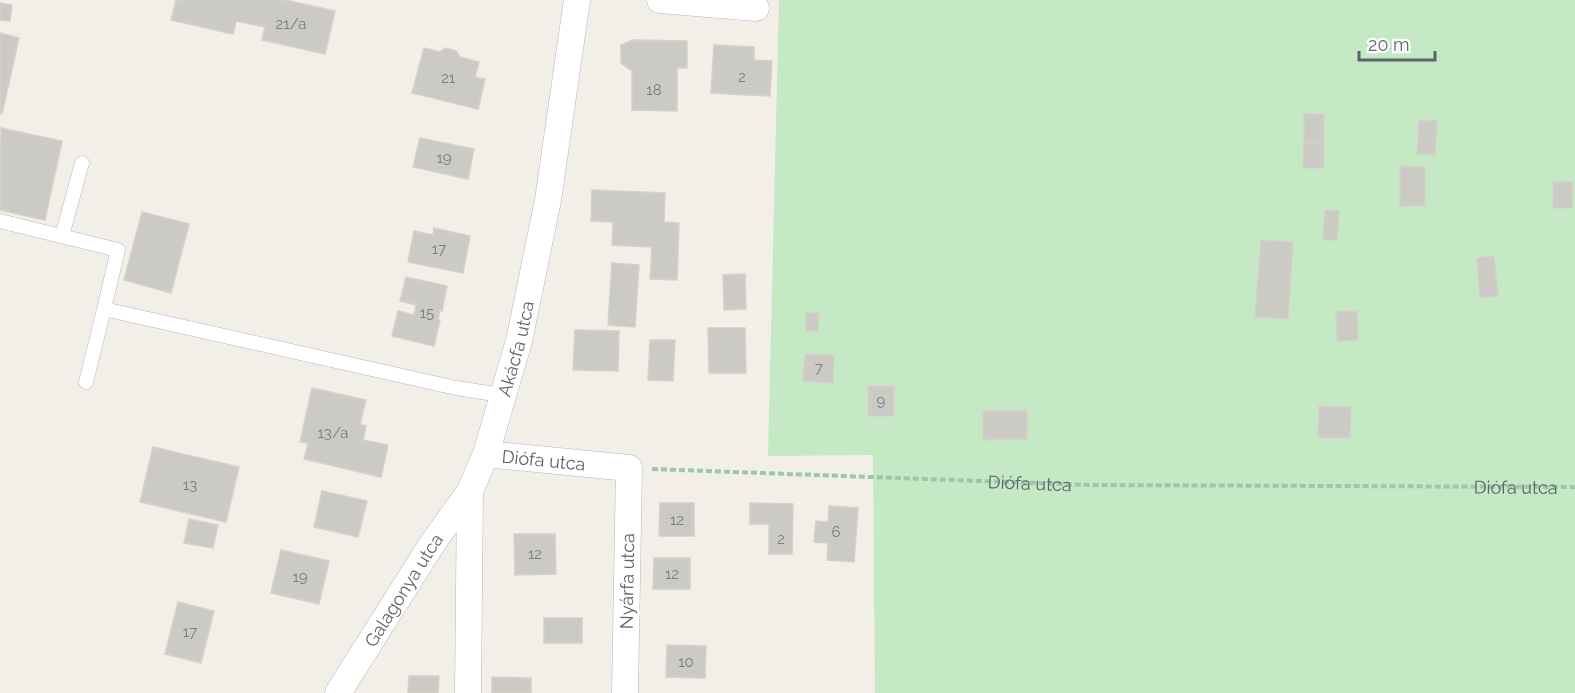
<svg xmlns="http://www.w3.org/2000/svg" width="1575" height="693" font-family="Raleway,sans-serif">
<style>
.green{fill:#c5e8c5}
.building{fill:#cccac5;stroke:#d6d1c6;stroke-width:1.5}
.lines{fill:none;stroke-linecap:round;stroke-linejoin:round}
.lane-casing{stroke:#b5b8bc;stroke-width:15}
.street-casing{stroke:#b5b8bc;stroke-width:27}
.path{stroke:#9cc7a9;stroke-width:4;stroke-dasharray:6 3;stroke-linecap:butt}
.lane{stroke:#fff;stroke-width:14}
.street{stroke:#fff;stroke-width:26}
.labels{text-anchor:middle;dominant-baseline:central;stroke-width:6;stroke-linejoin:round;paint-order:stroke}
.number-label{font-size:15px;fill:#7a7d7f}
.street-label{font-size:18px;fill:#5f6368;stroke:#fff}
</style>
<rect width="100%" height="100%" fill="#f1efe8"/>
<path class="green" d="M779 0H1575V693H875L873 455 768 456Z"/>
<path class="building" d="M176 0H285L335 11 325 54 262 40 265 27 236 21 233 34 171 20Z
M0 3 12 5 10 21 0 20Z
M0 33 19 38 2 114 0 113Z
M633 40 687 41V68H677V111L632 110V71L621 63V45Z
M714 45 754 47V60L772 61 770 96 711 93Z
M424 48 440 52 445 48 456 51 460 57 479 62 475 77 485 79 478 109 412 93Z
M1304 114H1324V142H1304Z
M1419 120 1437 121 1435 155 1417 154Z
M1 128 62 141 45 220 0 210Z
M420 138 474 149 468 179 413 167Z
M1304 142H1324V168H1303Z
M1400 166 1425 167V206H1400Z
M1553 182H1573L1572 208H1553Z
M592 190 665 193 664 222 679 223 677 280 650 279 652 247 612 245 613 222 591 221Z
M1325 210 1339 211 1337 240H1323Z
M142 212 189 224 171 293 124 280Z
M434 228 470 236 463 273 408 262 414 231 433 235Z
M1261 240 1293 242 1288 319 1255 317Z
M1494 256 1498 296 1480 298 1477 258Z
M612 263 639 265 635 327 608 325Z
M745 274 746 309 724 310 723 275Z
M406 277 447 286 442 311 440 310 438 319 440 320 434 346 392 336 398 311 414 315 416 305 400 301Z
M1357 311 1358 340 1337 341 1336 312Z
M806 313H819L818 331H806Z
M708 328H745L746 373H709Z
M575 330 619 331 618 371 573 370Z
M650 340H675L673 381 648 380Z
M805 354 834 355 833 383 803 381Z
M868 386H894V416H868Z
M312 388 366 400 360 424 366 426 363 440 388 445 381 477 304 459 308 443 300 442Z
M1319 406 1351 407 1350 438H1318Z
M983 411H1027V439L983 440Z
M153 447 239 467 226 522 140 502Z
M322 491 367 501 358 537 314 527Z
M660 503H694V536H659Z
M750 503 793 504 792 554H769V524H750Z
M829 506 858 508 854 562 827 560 828 543 814 542 816 521 828 522Z
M189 519 218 525 213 548 184 543Z
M514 534H555L556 574 515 575Z
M281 550 329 561 319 604 271 593Z
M654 558H690V589H653Z
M178 602 214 611 201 663 165 654Z
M544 618H582V643H544Z
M667 645 706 646 705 678 666 677Z
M409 676H439L438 693H408Z
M492 677 531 678V693H492Z"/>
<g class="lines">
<g class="lane-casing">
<path id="lane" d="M0 221 118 250 104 309 456 388 501 395
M62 236 82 163
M86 382 104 309"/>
</g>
<g class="street-casing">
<g id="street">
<path d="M660 0 756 8"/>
<path id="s2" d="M486 454 629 468 625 693"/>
<path id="s3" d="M338 693 432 544 470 491"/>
<path id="s4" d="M468 693 470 491 486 454 519 341 548 200 577 0"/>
</g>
</g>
<path class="path" id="s1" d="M652 469 1090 485 1575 487"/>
<use href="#lane" class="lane"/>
<use href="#street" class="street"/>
</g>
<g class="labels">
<g class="number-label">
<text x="291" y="24">21/a</text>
<text x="742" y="77">2</text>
<text x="448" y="78">21</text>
<text x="654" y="90">18</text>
<text x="444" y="158">19</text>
<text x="439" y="249">17</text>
<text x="427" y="313">15</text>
<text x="819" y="368">7</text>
<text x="881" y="401">9</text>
<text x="333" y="433">13/a</text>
<text x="190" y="485">13</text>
<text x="677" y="520">12</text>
<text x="836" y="532">6</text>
<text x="781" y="539">2</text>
<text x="535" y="554">12</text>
<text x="672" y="574">12</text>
<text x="300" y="577">19</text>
<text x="190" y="632">17</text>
<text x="686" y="662">10</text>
</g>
<g class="street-label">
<text stroke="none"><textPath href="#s4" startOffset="352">Akácfa utca</textPath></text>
<text stroke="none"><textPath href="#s2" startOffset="58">Diófa utca</textPath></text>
<text stroke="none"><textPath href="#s1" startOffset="378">Diófa utca</textPath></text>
<text stroke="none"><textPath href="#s1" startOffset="864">Diófa utca</textPath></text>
<text transform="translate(627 581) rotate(-89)">Nyárfa utca</text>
<text stroke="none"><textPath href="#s3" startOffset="122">Galagonya utca</textPath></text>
</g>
</g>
<path d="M1359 51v9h76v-9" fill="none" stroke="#5f6368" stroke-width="3"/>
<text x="1368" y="51" font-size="18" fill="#5f6368" stroke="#ffffff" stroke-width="4.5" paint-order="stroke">20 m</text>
</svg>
